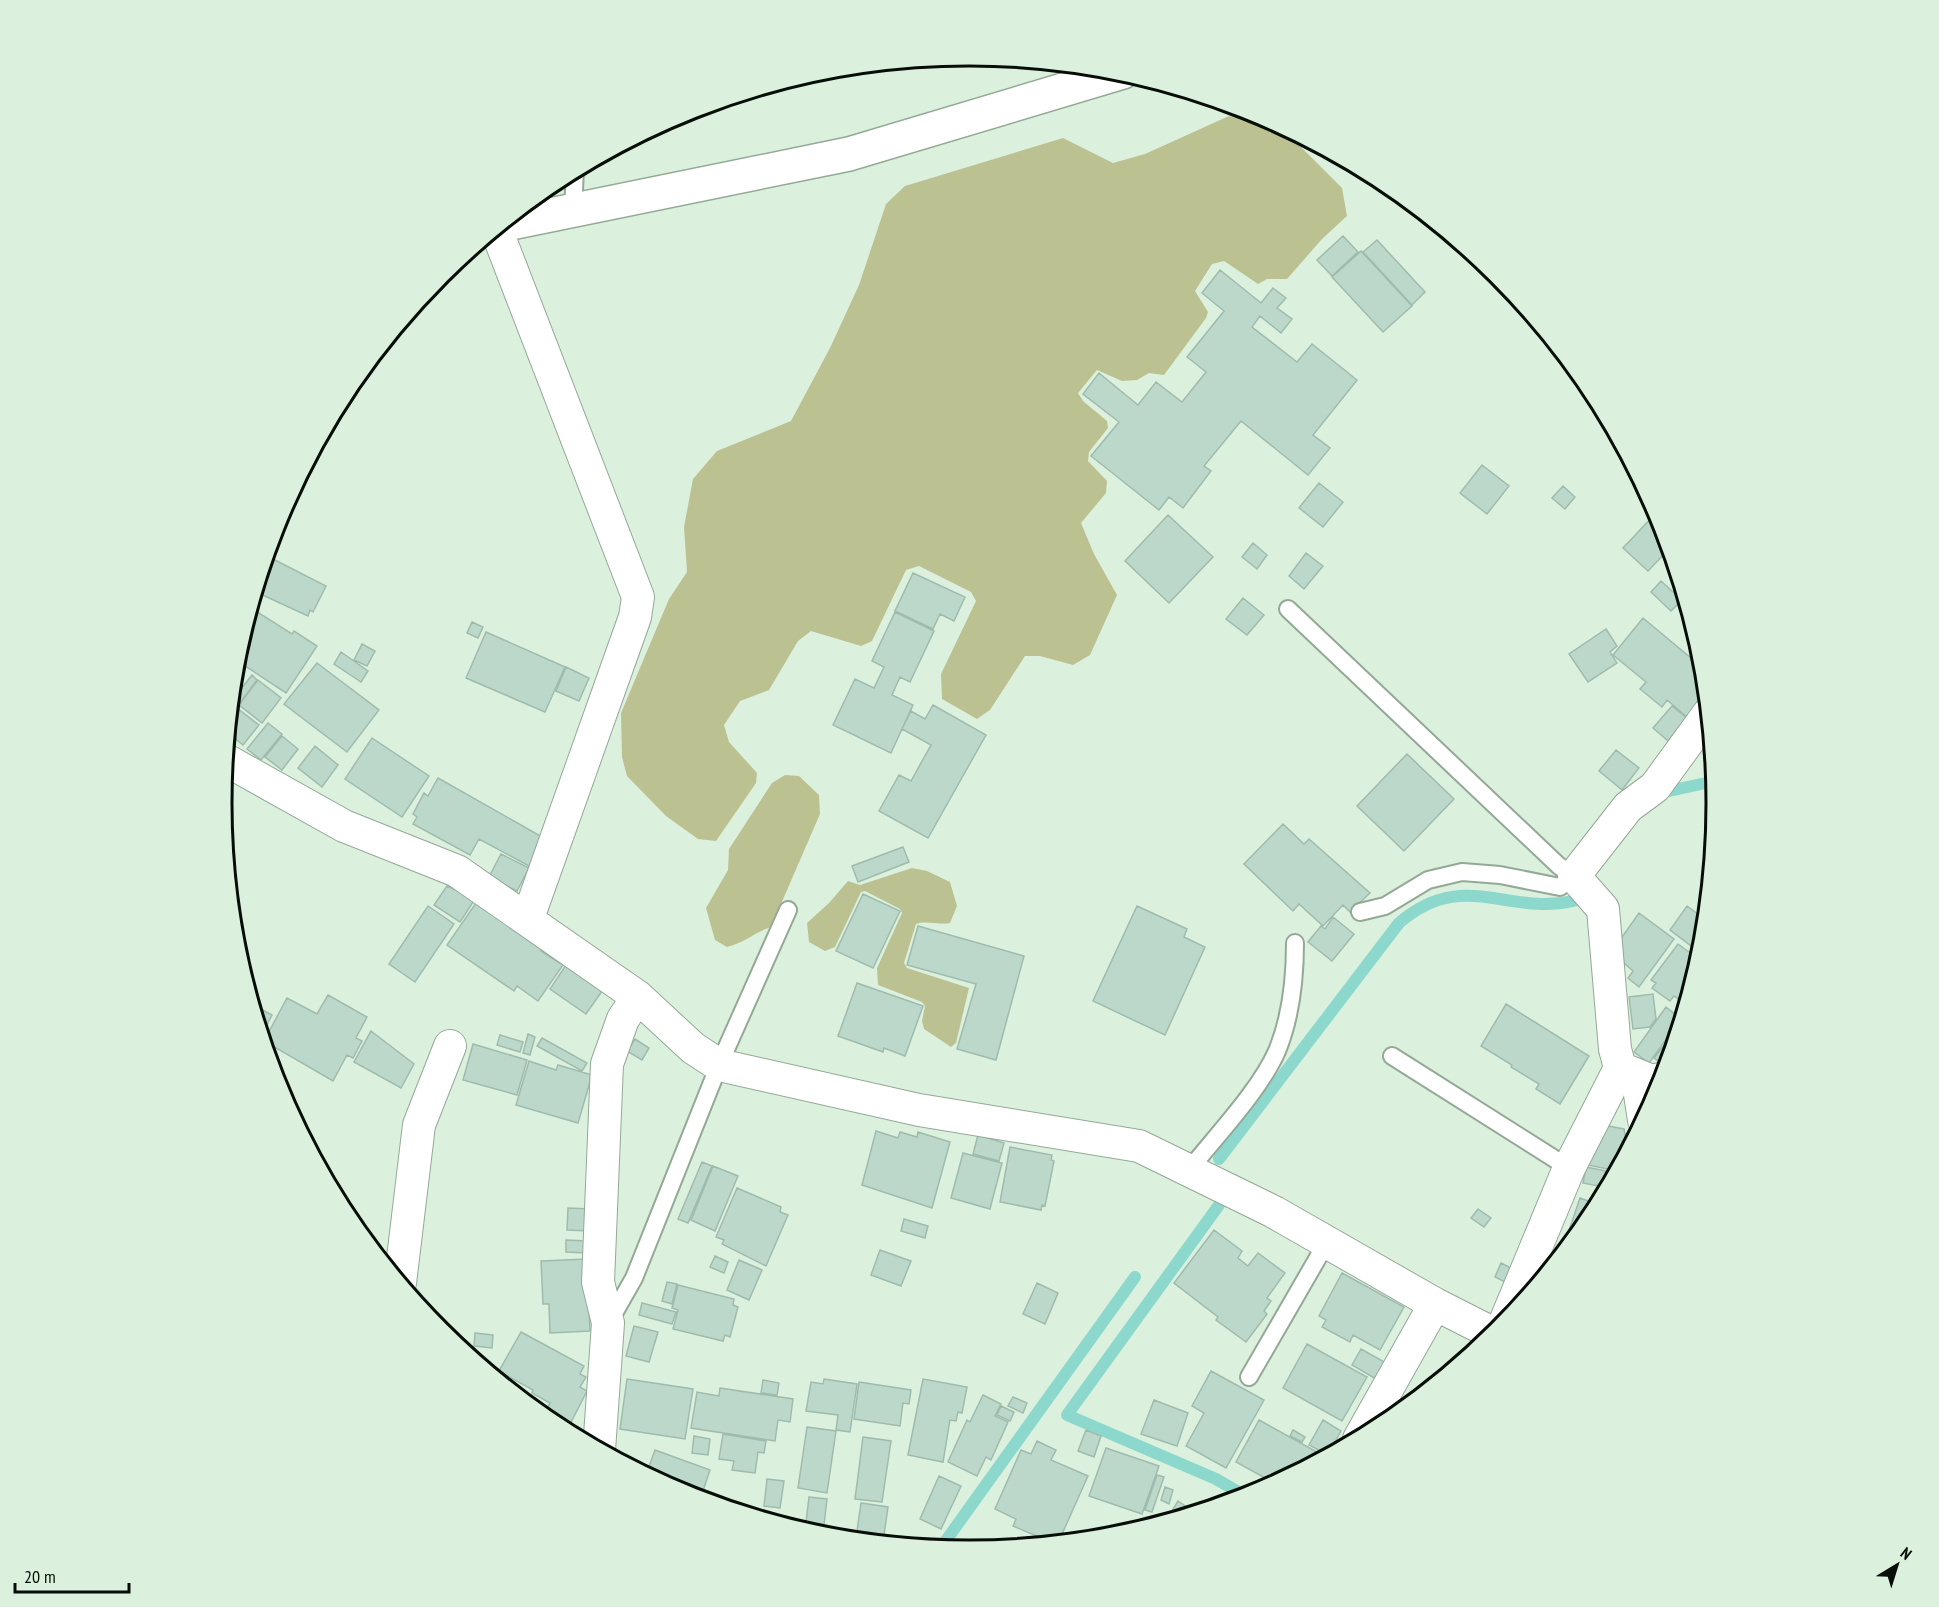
<svg xmlns="http://www.w3.org/2000/svg" width="1939" height="1607" font-family="'PT Sans Narrow',sans-serif">
<style>
.green{fill:#bcc192}
.lines{fill:none;stroke-linecap:round;stroke-linejoin:round}
.stream{stroke:#8cd8cd;stroke-width:12}
.building{fill:#bbd8cb;stroke:#9fbbae;stroke-width:1.5}
.lane-casing{stroke:#93a996;stroke-width:20}
.street-casing{stroke:#93a996;stroke-width:34}
.secondary-casing{stroke:#93a996;stroke-width:36}
.lane{stroke:#fff;stroke-width:16}
.street{stroke:#fff;stroke-width:32}
.secondary{stroke:#fff;stroke-width:33}
.rim{fill:none;stroke:#070e07;stroke-width:3}
</style>
<rect width="100%" height="100%" fill="#dbf1dd"/>
<path class="green" d="M1229 116 1270 123 1292 138 1342 188 1347 216 1322 239 1287 279H1267L1258 284 1224 261 1212 264 1195 291 1208 312 1206 318 1164 375 1149 373 1137 380 1122 381 1097 370 1078 393 1083 401 1107 421 1108 428 1089 452 1088 461 1107 481 1106 493 1081 523 1094 554 1117 595 1090 655 1073 665 1040 656H1025L990 710 977 719 942 699 941 674 976 601 971 592 919 566 906 570 872 641 861 646 811 631 798 641 769 690 740 701 724 725 729 742 757 773 756 783 716 841 698 839 666 816 627 776 622 757 621 713 669 599 687 572 684 527 693 479 717 451 791 421 830 348 859 285 886 204 905 186 1063 138 1113 163 1145 154Z
M785 775 799 776 819 795 820 814 771 927C753 933 746 942 727 947L715 940 706 908 728 870 729 849 772 783Z
M912 868 927 871 950 882 957 906 950 923C939 925 926 920 916 924L904 963 907 968 969 988 956 1043 951 1047 924 1029 922 1021 925 1006 922 1002 878 985 877 968 902 913 900 909 865 891 861 892 835 947 825 951 809 942 807 923 829 903 848 881 860 885Z"/>
<g class="lines">
<path class="stream" d="M1669 791 1715 781
M1219 1159 1399 923C1463 868 1507 916 1573 901
M1219 1205 1067 1415 1216 1479 1247 1497
M942 1546 1135 1277"/>
</g>
<path class="building" d="M1343 236 1358 252 1332 276 1317 260Z
M1377 240 1425 292 1412 305 1363 252Z
M1361 251 1412 306 1383 332 1332 277Z
M1220 270 1261 303 1273 288 1286 298 1277 308 1292 319 1281 333 1260 316 1252 327 1297 362 1312 344 1357 380 1313 435 1330 448 1308 475 1241 421 1204 466 1211 471 1183 508 1169 497 1159 510 1091 456 1119 422 1083 394 1099 373 1138 405 1156 382 1182 402 1206 372 1187 357 1224 311 1202 293Z
M1482 465 1509 486 1487 514 1460 493Z
M1319 483 1343 502 1323 527 1299 508Z
M1563 486 1575 497 1565 509 1552 498Z
M1657 512 1670 548 1648 571 1623 548Z
M1168 515 1213 557 1169 603 1125 561Z
M1253 543 1267 555 1257 569 1242 557Z
M1306 553 1323 566 1304 589 1289 576Z
M269 557 326 586 313 612 310 610 308 616 256 592Z
M913 573 965 597 954 621 940 614 933 629 895 611Z
M1661 581 1682 600 1671 611 1651 592Z
M1243 598 1264 615 1247 635 1226 619Z
M251 608 292 634 294 631 317 646 286 693 236 660Z
M895 612 934 631 910 682 900 677 892 695 913 705 891 753 833 725 855 679 874 688 884 667 872 661Z
M1643 618 1704 669 1706 685 1701 690 1706 694 1687 717 1667 700 1662 707 1640 689 1646 682 1613 655Z
M472 622 483 627 478 638 467 633Z
M1606 629 1617 646 1610 652 1617 663 1588 682 1569 654Z
M486 632 565 667 545 712 466 678Z
M362 644 375 651 367 666 354 660Z
M341 652 368 671 361 682 334 664Z
M317 663 379 710 347 752 284 704Z
M566 667 589 678 579 701 556 691Z
M252 675 257 680 237 707 231 702Z
M258 680 281 698 262 723 239 705Z
M933 705 986 735 928 838 879 811 899 775 911 781 931 745 902 729 911 711 925 719Z
M1672 706 1687 718 1668 741 1653 728Z
M237 708 259 725 243 745 228 733 230 716Z
M268 723 282 734 261 760 247 749Z
M282 736 298 749 282 770 265 757Z
M372 738 429 776 402 817 345 779Z
M315 746 338 765 322 787 298 768Z
M1616 750 1639 768 1622 790 1599 771Z
M1407 754 1454 799 1404 851 1357 806Z
M438 778 544 838 529 866 479 839 470 855 413 824 417 817 413 814 424 793 428 796Z
M1283 824 1304 844 1309 839 1370 893 1350 912 1343 905 1323 926 1299 904 1293 911 1244 864Z
M903 847 909 862 858 882 852 866Z
M501 854 529 868 517 891 489 877Z
M447 886 475 899 460 922 434 905Z
M863 894 900 911 873 968 836 951Z
M476 903 543 948 541 951 563 965 538 1001 517 986 514 991 447 945Z
M428 906 454 924 415 982 389 964Z
M1137 906 1187 929 1184 937 1205 947 1165 1035 1093 1001Z
M1687 906 1706 920 1702 954 1670 930Z
M1639 913 1674 939 1639 987 1628 978 1633 971 1624 963 1620 940Z
M1333 917 1354 934 1332 961 1308 942 1321 926 1325 929Z
M918 926 1024 956 996 1060 957 1049 976 984 907 965Z
M1678 944 1700 960 1686 1005 1674 996 1670 1001 1652 988 1656 983 1651 980Z
M568 962 605 987 586 1014 550 989Z
M857 983 923 1006 905 1056 884 1048 883 1052 838 1036Z
M1653 994 1656 1019 1650 1027 1633 1029 1629 997Z
M328 995 367 1017 356 1038 362 1041 353 1058 347 1055 333 1081 264 1041 287 998 317 1014Z
M252 1004 272 1015 262 1034Z
M1506 1004 1589 1056 1560 1104 1536 1089 1539 1084 1511 1067 1512 1065 1481 1046Z
M1666 1007 1681 1019 1649 1063 1634 1052Z
M1681 1022 1674 1046 1667 1041Z
M371 1031 414 1064 401 1088 354 1062Z
M528 1034 535 1037 530 1055 523 1053Z
M500 1035 523 1042 520 1052 497 1045Z
M542 1038 587 1063 582 1071 537 1046Z
M635 1039 649 1048 642 1060 627 1051Z
M473 1044 527 1060 517 1095 463 1080Z
M1665 1044 1673 1050 1665 1066 1654 1058Z
M529 1061 556 1070 558 1065 592 1075 578 1123 516 1105Z
M1603 1125 1624 1129 1628 1150 1617 1171 1588 1165Z
M876 1131 898 1138 900 1132 917 1137 918 1132 950 1142 932 1208 862 1185Z
M978 1135 1004 1143 999 1161 973 1154Z
M1010 1147 1052 1155 1051 1160 1054 1161 1045 1206 1042 1205 1041 1210 1000 1202Z
M963 1153 1002 1163 990 1209 951 1198Z
M702 1162 712 1166 688 1223 678 1219Z
M713 1166 738 1176 715 1231 691 1220Z
M1586 1167 1616 1173 1608 1188 1583 1183Z
M737 1188 781 1207 780 1212 788 1215 766 1266 722 1244 724 1240 716 1237Z
M1580 1198 1599 1205 1591 1219 1560 1257Z
M568 1208 591 1209 590 1231 567 1230Z
M1478 1209 1491 1218 1484 1227 1471 1218Z
M904 1219 928 1226 925 1238 901 1231Z
M1214 1230 1242 1251 1238 1258 1248 1266 1258 1253 1285 1273 1267 1298 1271 1301 1264 1311 1267 1314 1246 1342 1216 1320 1218 1317 1174 1283Z
M566 1240 587 1241V1253L566 1252Z
M880 1250 911 1261 901 1286 871 1275Z
M715 1256 728 1262 724 1273 710 1267Z
M587 1259 590 1331 550 1333 549 1304H543L541 1261Z
M739 1260 762 1270 749 1300 727 1290Z
M1501 1263 1511 1268 1505 1282 1495 1277Z
M1342 1273 1404 1307 1380 1350 1353 1335 1350 1342 1322 1327 1326 1320 1319 1316Z
M667 1282 677 1284 672 1304 662 1301Z
M1037 1283 1058 1293 1045 1324 1023 1314Z
M678 1285 734 1299 733 1305 738 1307 730 1337 725 1335 723 1341 673 1329 678 1310 672 1308Z
M642 1303 676 1312 672 1324 639 1315Z
M634 1326 658 1332 649 1362 626 1356Z
M521 1332 584 1366 580 1374 586 1377 580 1387 587 1391 566 1432 543 1416 550 1403 532 1393 533 1390 499 1371Z
M475 1333 493 1335 492 1348 474 1346Z
M1307 1344 1367 1377 1342 1421 1283 1388Z
M1361 1349 1386 1363 1376 1379 1352 1365Z
M1458 1356 1466 1359 1449 1373Z
M1211 1371 1264 1400 1226 1468 1186 1446 1204 1413 1192 1406Z
M627 1379 693 1389 685 1439 620 1429Z
M824 1379 857 1384 850 1432 836 1430 838 1415 806 1411 811 1382 823 1384Z
M923 1379 967 1387 962 1413 958 1412 956 1421 950 1420 943 1462 908 1455Z
M763 1380 779 1383 777 1395 761 1393Z
M859 1382 911 1390 909 1404 903 1403 900 1426 854 1419Z
M720 1388 793 1399 790 1422 778 1420 775 1441 691 1428 697 1392 719 1396Z
M983 1395 1001 1404 995 1416 1008 1422 991 1460 986 1457 977 1476 948 1462 967 1420 970 1422Z
M1013 1397 1027 1403 1023 1413 1008 1406Z
M1154 1400 1188 1413 1177 1446 1141 1434Z
M1001 1406 1014 1412 1010 1421 997 1415Z
M1259 1420 1317 1452 1309 1466 1276 1484 1236 1462Z
M1323 1420 1341 1431 1328 1455 1309 1445Z
M807 1427 836 1431 827 1493 798 1488Z
M1086 1430 1101 1436 1094 1457 1078 1451Z
M1293 1430 1305 1437 1302 1442 1290 1436Z
M723 1434 766 1441 764 1453 758 1452 755 1473 732 1470 734 1461 719 1459Z
M694 1436 710 1439 708 1455 692 1453Z
M863 1437 891 1441 882 1502 855 1499Z
M1037 1441 1056 1450 1051 1460 1088 1476 1058 1543H1053L1013 1526 1016 1519 995 1509 1021 1450 1031 1454Z
M1106 1448 1159 1466 1142 1514 1089 1496Z
M655 1450 710 1470 700 1500 683 1494 646 1475Z
M1157 1475 1164 1477 1152 1512 1145 1510Z
M939 1476 961 1486 941 1529 920 1519Z
M767 1479 784 1481 780 1508 764 1506Z
M1165 1487 1173 1490 1169 1504 1161 1500Z
M809 1497 827 1499 824 1525 806 1522Z
M1178 1501 1196 1513 1165 1522Z
M861 1503 888 1507 884 1535 857 1531Z"/>
<g class="lines">
<g class="lane-casing">
<path id="lane" d="M573 210 575 170
M1288 609 1559 866 1574 876 1560 887 1500 875 1462 872 1428 880 1385 906 1360 912
M1392 1056 1569 1168
M1189 1170C1216 1136 1260 1090 1277 1051 1291 1017 1295 980 1295 943
M609 1322 634 1278 719 1065 788 910
M1249 1377 1327 1242"/>
</g>
<g class="street-casing">
<path id="street" d="M496 229 638 597 635 617 528 918
M226 760 344 826 457 871 638 997 693 1048 719 1065 919 1110 1139 1146 1274 1212 1435 1304 1496 1335
M1637 1075 1644 1120
M1664 1078 1652 1081 1620 1068 1615 1049 1603 909 1574 876 1628 807 1655 787 1709 713
M400 1283 419 1125 450 1046
M1503 1327 1569 1168 1620 1068
M1359 1439 1435 1304
M599 1450 608 1323 598 1282 607 1064 623 1019 638 997"/>
</g>
<g class="secondary-casing">
<path id="secondary" d="M501 225 849 154 1123 72"/>
</g>
<use href="#lane" class="lane"/>
<use href="#street" class="street"/>
<use href="#secondary" class="secondary"/>
</g>
<path d="M0 0H1939V1607H0ZM232 803a737 737 0 1 1 1474 0a737 737 0 1 1-1474 0Z" fill="#dbf1dd" fill-rule="evenodd"/>
<path class="rim" d="M232 803a737 737 0 1 1 1474 0a737 737 0 1 1-1474 0Z"/>
<g transform="translate(1897 1565) rotate(38)" stroke="#dbf1dd" stroke-width="4.5" paint-order="stroke">
<path d="M0-4.5L10 22L0 15L-10 22Z" fill="#070e07"/>
<text y="-9" font-size="16" font-weight="bold" text-anchor="middle" fill="#070e07">N</text>
</g>
<path d="M15 1583v9h114v-9" fill="none" stroke="#070e07" stroke-width="3"/>
<text x="24" y="1583" font-size="18" fill="#070e07" stroke="#dbf1dd" stroke-width="4.5" paint-order="stroke">20 m</text>
</svg>
